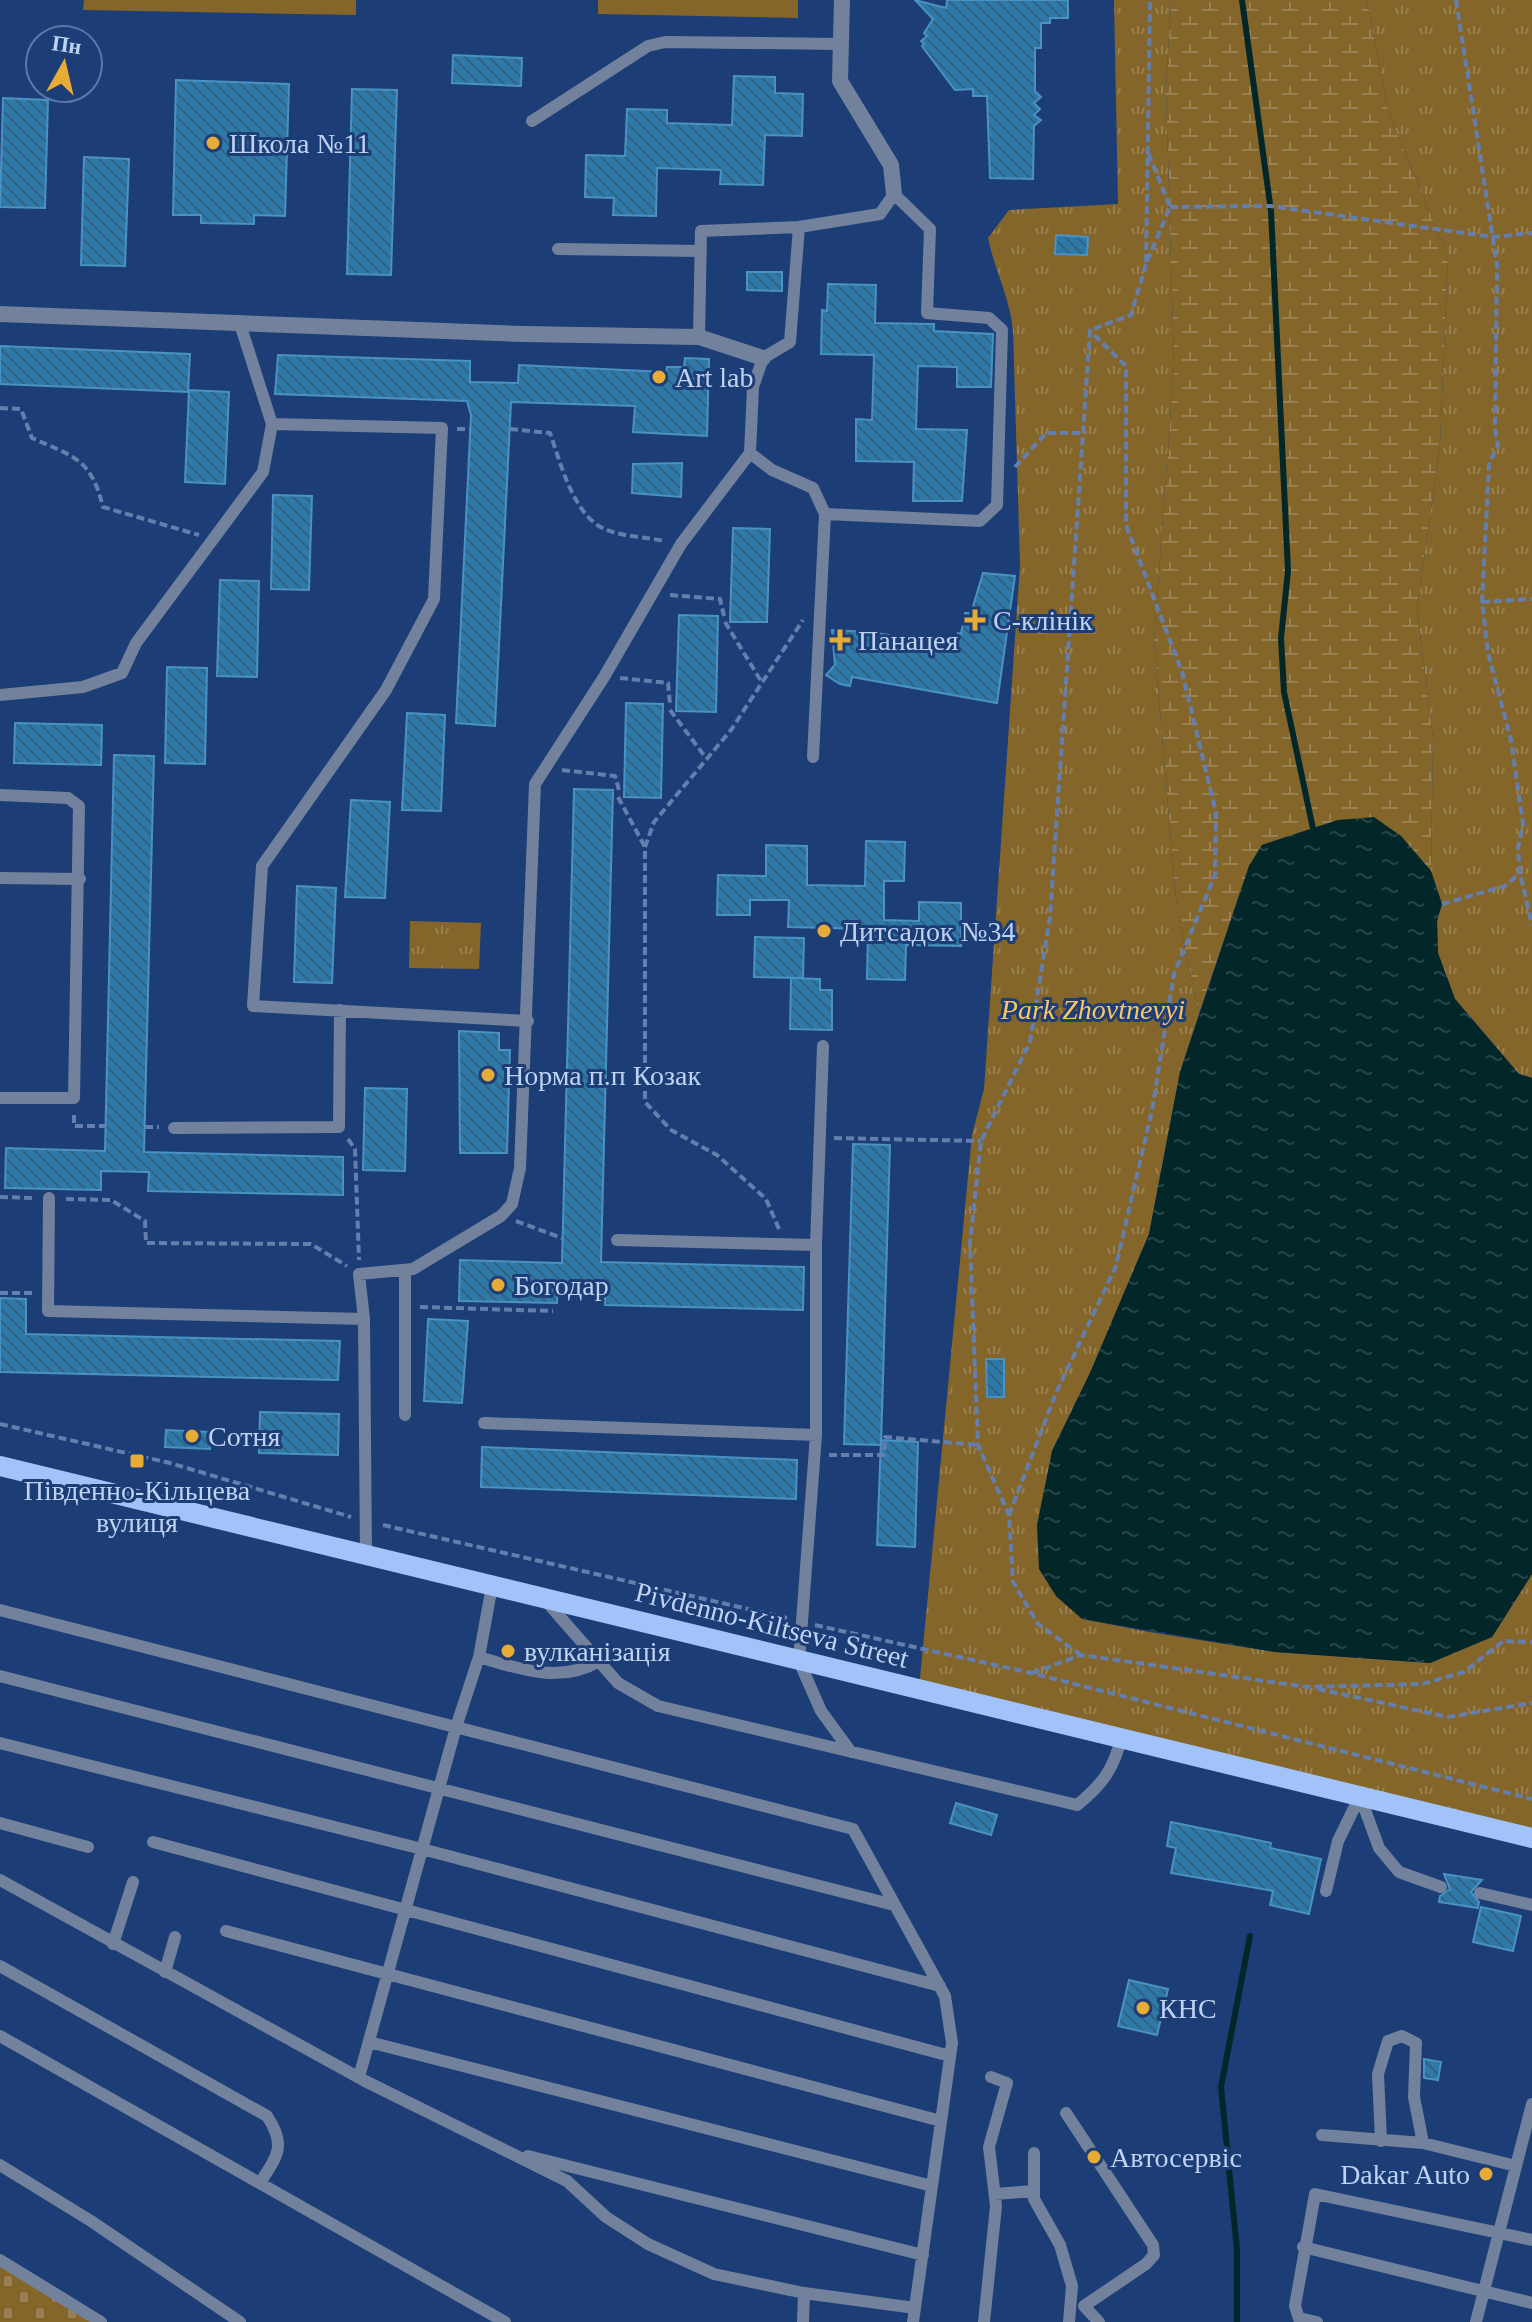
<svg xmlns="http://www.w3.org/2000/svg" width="1532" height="2322" font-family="Georgia,serif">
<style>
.green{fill:#84652a}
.wetland{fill:url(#wetland-marsh)}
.cemetery{fill:url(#cemetery-stones)}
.park{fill:url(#park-tufts)}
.water{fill:url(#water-ripples)}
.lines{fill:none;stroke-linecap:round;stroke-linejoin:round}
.stream{stroke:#032729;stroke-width:6}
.building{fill:url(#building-back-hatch);stroke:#4992c3;stroke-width:2}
.path{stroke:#647fad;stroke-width:4;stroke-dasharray:8 4;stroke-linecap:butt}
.service{stroke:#72829c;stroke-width:12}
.minor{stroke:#72829c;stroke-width:16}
.primary{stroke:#a2c3f9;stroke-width:20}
.poi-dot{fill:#e7ac36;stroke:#1c3d75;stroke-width:3}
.labels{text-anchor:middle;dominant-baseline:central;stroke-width:6;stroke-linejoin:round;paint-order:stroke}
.poi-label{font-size:28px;fill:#bed2f4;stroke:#1c3d75;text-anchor:start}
.park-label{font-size:28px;font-style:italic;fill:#fac564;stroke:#1c3d75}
.street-label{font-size:28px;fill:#bed2f4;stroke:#1c3d75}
</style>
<defs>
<pattern id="wetland-marsh" width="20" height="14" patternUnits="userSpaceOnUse" patternTransform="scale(2)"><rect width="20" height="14" fill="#84652a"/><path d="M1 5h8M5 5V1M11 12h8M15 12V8" fill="none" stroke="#998154"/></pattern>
<pattern id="cemetery-stones" width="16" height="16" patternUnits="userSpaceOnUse" patternTransform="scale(2)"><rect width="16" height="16" fill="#84652a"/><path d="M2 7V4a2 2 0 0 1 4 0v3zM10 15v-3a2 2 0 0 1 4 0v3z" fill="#998154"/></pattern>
<pattern id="park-tufts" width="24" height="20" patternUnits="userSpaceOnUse" patternTransform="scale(2)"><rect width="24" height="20" fill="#84652a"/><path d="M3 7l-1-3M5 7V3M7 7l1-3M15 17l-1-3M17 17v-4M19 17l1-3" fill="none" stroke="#998154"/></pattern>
<pattern id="water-ripples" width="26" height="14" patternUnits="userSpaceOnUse" patternTransform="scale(2)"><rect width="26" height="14" fill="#032729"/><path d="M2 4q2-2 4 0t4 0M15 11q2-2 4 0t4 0" fill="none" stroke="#264549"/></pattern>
<pattern id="building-back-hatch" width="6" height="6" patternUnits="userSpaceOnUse" patternTransform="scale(2)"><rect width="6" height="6" fill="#2e79a8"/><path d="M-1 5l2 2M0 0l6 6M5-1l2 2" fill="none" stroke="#326282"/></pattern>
</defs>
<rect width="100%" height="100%" fill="#1c3d75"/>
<path class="green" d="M84 0H356V15L83 10Z
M598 0H798V18L598 14Z"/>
<path class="wetland" d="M1171 0H1367L1389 114 1448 256 1440 445 1417 609 1433 739 1431 871 1401 836 1338 820 1262 845 1249 866 1199 1014 1177 910 1154 641 1174 364 1166 90Z"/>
<path class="cemetery" d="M0 2258 107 2322H0Z"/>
<path class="park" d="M1114 0H1171L1166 90 1174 364 1154 641 1177 910 1199 1014 1180 1072 1149 1234 1090 1373 1052 1451 1056 1596 1083 1619 1149 1632 1275 1652 1430 1663 1492 1637 1532 1574V1838L919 1689 972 1135 984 1089 1020 565 1013 331C1010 298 995 271 988 238L1009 210 1118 204Z
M1367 0H1532V1078L1519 1074 1455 999 1438 953 1437 921 1442 904 1431 871 1433 739 1417 609 1440 445 1448 256 1389 114Z
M410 921 481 923 479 969 409 968Z"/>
<path class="water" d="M1374 817 1401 836 1431 871 1442 904 1437 921 1438 953 1455 999 1519 1074 1532 1078V1574L1492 1637 1430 1663 1275 1652 1082 1619 1056 1596 1039 1569 1037 1525 1052 1451 1090 1373 1149 1234 1180 1072 1249 866 1262 845 1338 820Z"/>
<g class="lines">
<path class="stream" d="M1242 0 1271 211 1288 571 1281 638 1284 692 1315 838
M1237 2322V2250L1221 2087 1250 1936"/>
</g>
<path class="building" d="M915 0 946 8 947 0H1068V18H1050V23H1041V48H1035V91L1041 97 1034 103 1040 109 1034 115 1041 120 1034 126 1033 179 990 178 987 96H973V89L955 90 922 46 924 44 921 41 927 36 924 33 933 19Z
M453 55 522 58 521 86 452 83Z
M734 76 775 77V93L803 94 802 136 765 135 763 185 720 184 721 170 657 168 656 216 613 215 614 198 585 197 586 155 625 156 627 109 667 110V123L732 125Z
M176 80 289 84 285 216 254 215V224L201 223V215H173Z
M352 89 397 90 391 275 347 274Z
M3 98 48 100 45 208 0 207Z
M84 157 129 159 125 266 81 265Z
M1056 235 1088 237 1087 255 1055 254Z
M747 272H782V291L747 290Z
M828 284 876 285 875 323 934 324V331L993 334 991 387H957V367L918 366 916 429 967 430 962 501H913L914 462 856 461V419L872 420 874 355 821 354 822 310 827 311Z
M0 346 190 354 188 392 0 384Z
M278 355 470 361V382L518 383 519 365 666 372 667 367H684L685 358 709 359 707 436 633 432 635 406 511 402 495 726 456 723 471 415 467 401 275 394Z
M189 390 229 392 225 484 185 482Z
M682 463 681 497 632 493 633 464Z
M273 495 312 496 309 590 271 589Z
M733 528 770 529 767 622H730Z
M983 573 1015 576 997 703 852 677 850 686 840 684 826 675 835 665 832 630 871 632 956 647 958 633 961 634 965 613H971Z
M220 580 259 581 257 677 217 676Z
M679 615 718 616 716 712 676 711Z
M167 667 207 668 205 764 165 763Z
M626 703 663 704 661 798 624 797Z
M407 713 445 715 441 811 402 810Z
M15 723 102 725 101 765 14 763Z
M114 755 154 756 144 1152 343 1157V1195L148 1191 149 1172 101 1171V1190L5 1188 6 1148 105 1151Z
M574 789 613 790 601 1262 804 1267 803 1310 605 1305V1284L558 1282 557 1303 459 1301 460 1260 562 1263Z
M351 800 390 802 385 898 345 897Z
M866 841 905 842 904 881H884V920L919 921V902L961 903V946L906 945 905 980 867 979 868 929 788 927 789 900H750V915H717L718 875 766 876V845L807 846V885L865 886Z
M297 886 336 888 332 983 294 982Z
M755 937 804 938 803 978 754 977Z
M791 978 820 979V990H832V1030L790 1029Z
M459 1031 499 1033V1050H510L507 1153H460Z
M365 1088 407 1089 405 1171 363 1170Z
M853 1144 890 1145 881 1445 844 1444Z
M0 1298 26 1299V1334L340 1341 338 1380 0 1372Z
M428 1319 468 1321 462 1403 424 1401Z
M986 1359H1004V1397H987Z
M260 1412 339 1414 338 1455 259 1453Z
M166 1430 210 1432V1449L165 1447Z
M881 1440 918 1442 915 1547 877 1545Z
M482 1447 797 1460 796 1499 481 1487Z
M956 1803 997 1815 991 1835 950 1823Z
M1171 1822 1239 1836 1271 1843 1270 1848 1321 1859 1309 1914 1270 1905 1273 1891 1171 1873 1176 1848 1167 1846Z
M1444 1874 1482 1880 1471 1892 1479 1902 1478 1908 1439 1902 1440 1896 1450 1889Z
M1481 1907 1521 1916 1513 1951 1473 1942Z
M1129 1980 1168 1989 1157 2035 1118 2026Z
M1424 2059 1441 2062 1438 2080 1424 2078Z"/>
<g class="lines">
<path class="path" d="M1456 0 1497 265 1495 429 1498 445 1489 464 1482 602 1488 653 1511 740 1523 824 1518 848 1520 873 1532 925
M1170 207 1270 206 1493 237 1532 233
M1146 262 1150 0
M0 408 21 409 32 438C75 457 91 459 103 507L199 535
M457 429H470
M510 429 550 433C561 464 574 518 607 530 624 537 647 537 664 541
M1015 467 1046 433H1082
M670 595 720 599 724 616
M1482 602 1532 599
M725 622 761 681
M620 678 668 683 670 704
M670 710 706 758
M562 770 615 776 619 790
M618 797 645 847
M1442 904 1505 886 1520 873
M74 1115V1126H105
M145 1127H159
M834 1138 981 1141
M348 1139 355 1149 359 1260
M0 1197 33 1198
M66 1199 111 1200 145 1221 146 1243 311 1244 347 1266
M516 1221 562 1238
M779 1229 766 1199 717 1155 671 1130 645 1102V847L654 822 731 730 803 620
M0 1293H34
M420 1307 553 1311
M0 1424 170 1463 351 1517
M829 1455H884L885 1437 978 1445
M1009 1515 1056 1393 1116 1266 1152 1110 1174 974 1215 875 1216 813 1182 672 1126 525V366L1090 331
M383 1525 787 1618
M815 1625 1031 1673 1532 1799
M1081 1655 1038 1624 1013 1582 1009 1515 978 1445 970 1243 981 1141 1030 1042 1050 917 1090 330 1131 315 1146 264 1170 207 1147 150
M1032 1673 1081 1655 1307 1687 1422 1684 1464 1672 1503 1641 1532 1642
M1318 1689 1448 1717 1532 1703"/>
<path class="service" d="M532 121 648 46 665 42 841 44
M558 249 701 251
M240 324 272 424 442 428 434 599 386 690 262 866 253 1006 528 1021
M699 337 701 231 799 227
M750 453 772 470 813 488 825 514 813 757
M0 695 83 687 122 673 136 643 263 472 272 424
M0 795 68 798 79 806 74 1098H0
M0 878 80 879
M823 1046 816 1245V1435L799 1661 821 1711 851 1752
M174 1128 339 1127 340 1010
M49 1198 48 1311 364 1319
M617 1240 816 1245
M405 1415V1271
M484 1423 816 1435
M366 1557 364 1319 359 1274 413 1269 501 1216 512 1204 520 1168 535 784 604 677 681 544 750 453 753 387 763 358 790 342 799 227 880 214 894 194 930 229 927 313 989 318 1002 330 997 505 980 521 825 514
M546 1601 618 1683 658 1706 1077 1805C1102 1785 1114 1769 1121 1738
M0 1610 853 1829 945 1996 952 2043 913 2322
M479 1657C519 1669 561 1684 599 1661
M0 1676 894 1905
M0 1743 422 1849 940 1986
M1360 1796 1379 1848 1399 1872 1441 1887
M0 1823 88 1847
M153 1842 950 2056
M0 1880 365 2081 567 2181 606 2217 648 2244 714 2274 804 2293 915 2308
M1326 1891 1338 1841 1360 1796
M1480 1893 1532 1905
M226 1931 941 2121
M113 1944 133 1882
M0 1966 267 2116C287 2146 277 2156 260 2183
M165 1972 175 1937
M0 2036 505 2322
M369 2042 932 2186
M359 2077 456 1727 479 1657 492 1586
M1066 2113 1153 2245 1154 2255 1146 2264 1084 2306 1099 2322
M1322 2135 1423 2143 1516 2166
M1381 2141 1378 2074 1388 2041 1402 2036 1416 2043 1414 2097 1423 2143
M1034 2153V2199L1060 2245 1072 2286 1069 2322
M528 2156 923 2255
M0 2165 91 2221 240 2322
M995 2194 1034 2191
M1303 2247 1532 2303
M0 2260 101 2322
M1299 2318 1317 2322
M803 2322 804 2293
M984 2322 996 2206 989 2147 1007 2083 991 2077
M1300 2322 1295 2306 1315 2194 1532 2240
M1476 2322 1532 2104"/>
<path class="minor" d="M842 0 840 81 891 165 894 194
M0 314 523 334 699 337 763 358"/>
<path class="primary" d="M0 1466 1532 1838"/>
</g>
<g class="poi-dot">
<circle cx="213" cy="143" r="8"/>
<circle cx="659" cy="377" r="8"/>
<path d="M971 608h8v8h8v8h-8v8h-8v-8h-8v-8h8z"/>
<path d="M836 628h8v8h8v8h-8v8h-8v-8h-8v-8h8z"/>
<circle cx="824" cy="931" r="8"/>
<circle cx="488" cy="1075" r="8"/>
<circle cx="498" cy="1285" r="8"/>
<circle cx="192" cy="1436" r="8"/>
<rect x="129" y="1453" width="16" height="16" rx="4"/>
<circle cx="508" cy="1651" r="8"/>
<circle cx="1143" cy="2008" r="8"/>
<circle cx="1094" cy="2157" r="8"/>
<circle cx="1486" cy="2174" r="8"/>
</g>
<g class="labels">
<g class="poi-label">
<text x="229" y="143">Школа №11</text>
<text x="675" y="377">Art lab</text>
<text x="993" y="620">С-клінік</text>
<text x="858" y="640">Панацея</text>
<text x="840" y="931">Дитсадок №34</text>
<text x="504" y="1075">Норма п.п Козак</text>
<text x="514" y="1285">Богодар</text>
<text x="208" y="1436">Сотня</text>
<text x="137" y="1490" text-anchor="middle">Південно-Кільцева<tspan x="137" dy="32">вулиця</tspan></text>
<text x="524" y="1651">вулканізація</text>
<text x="1159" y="2008">КНС</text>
<text x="1110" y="2157">Автосервіс</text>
<text x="1470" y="2174" text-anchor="end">Dakar Auto</text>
</g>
<g class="park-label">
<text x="1093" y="1009">Park Zhovtnevyi</text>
</g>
<g class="street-label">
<text transform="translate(772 1625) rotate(14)">Pivdenno-Kiltseva Street</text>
</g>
</g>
<g transform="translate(64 64) rotate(8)"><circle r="38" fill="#1c3d75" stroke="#5d79a8" stroke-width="2"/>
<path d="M0-6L14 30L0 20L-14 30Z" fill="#e7ac36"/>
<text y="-12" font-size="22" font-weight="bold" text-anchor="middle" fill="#bed2f4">Пн</text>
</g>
</svg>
